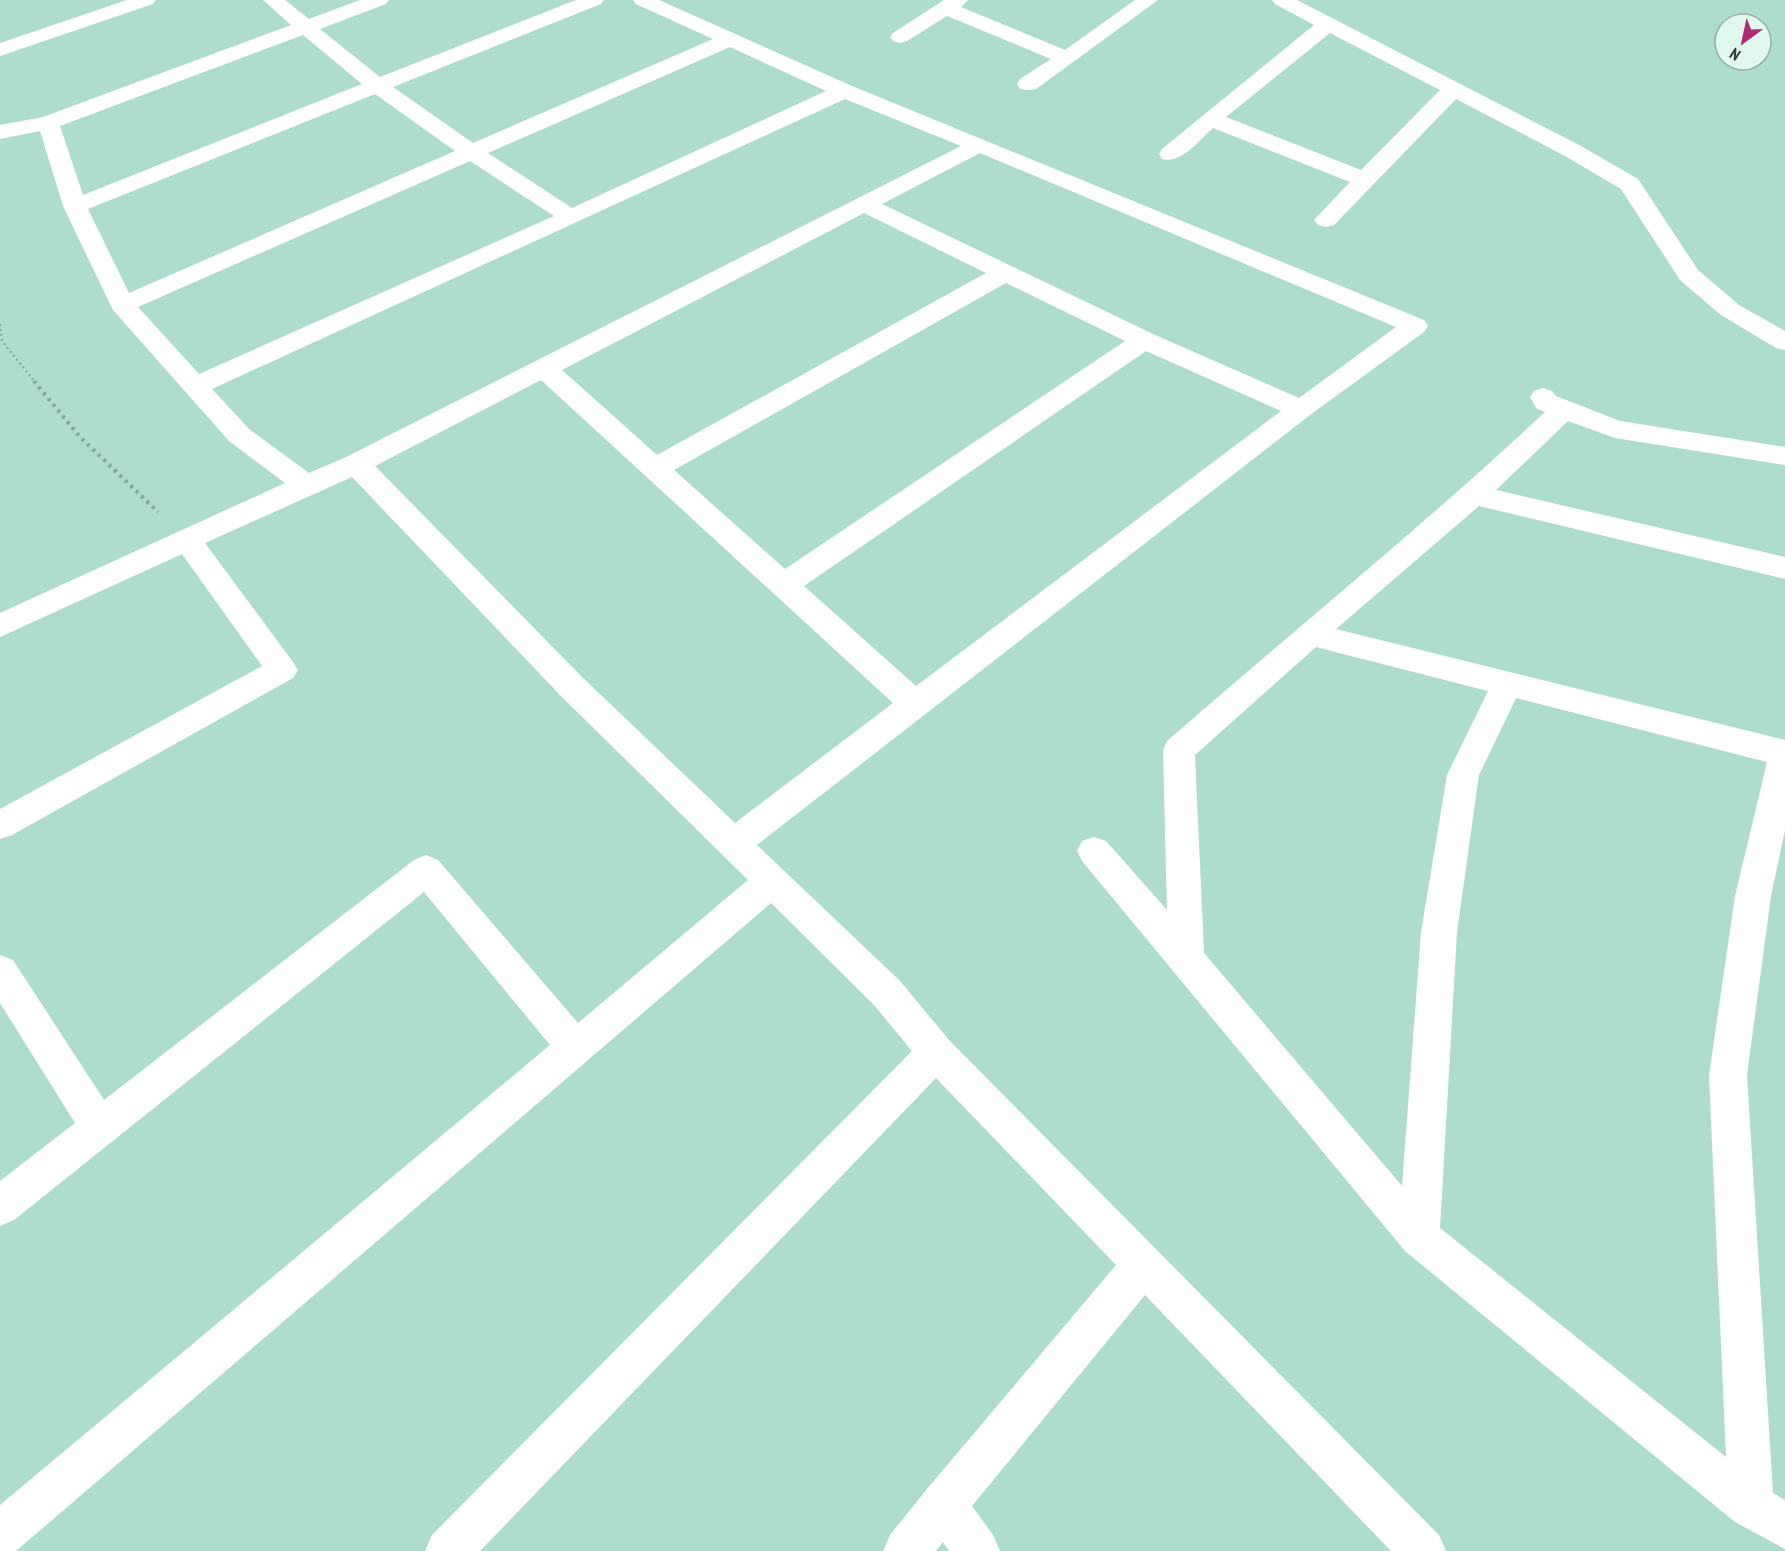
<svg xmlns="http://www.w3.org/2000/svg" width="1785" height="1551" font-family="'PT Sans Narrow',sans-serif">
<style>
.lines{fill:none;stroke-linecap:round;stroke-linejoin:round}
.path-far1{stroke:#82a699;stroke-width:2;stroke-dasharray:2 3;stroke-linecap:butt}
.path{stroke:#82a699;stroke-width:4;stroke-dasharray:3 4.5;stroke-linecap:butt}
.minor{fill:#fff;fill-rule:evenodd}
</style>
<rect width="100%" height="100%" fill="#afddcc"/>
<g class="lines">
<path class="path-far1" d="M0 324 2 341 35 382"/>
<path class="path" d="M34 381 79 436 158 512"/>
<path class="minor" d="M127 0H156L153 4 0 56V43Z
M263 0H285L309 19 360 0H389L386 4 320 29 380 77 576 0H604L601 4 393 87 473 143 713 39 636 4 633 0H659L852 86 1424 320 1428 326 1424 332 1310 415 757 845 900 981 949 1040 1439 1535 1446 1551H1391L1145 1295 972 1506 993 1535 1000 1551H949L943 1542 936 1551H883L890 1535 927 1489 1116 1265 936 1078 480 1551H425L432 1535 912 1051 874 1005 771 903 16 1551H0V1505L550 1045 424 892 14 1220 0 1226V1181L75 1123 0 1003V955L13 960 104 1100 414 860 426 855 438 860 578 1023 748 880 560 695 352 477 205 543 293 662 298 670 293 678 12 835 0 839V809L262 666 182 554 0 637V613L285 483 229 441 113 310 63 206 40 131 0 139V125L43 117 291 25ZM303 35 362 84 83 195 60 126ZM730 47 826 91 572 208 488 153ZM375 94 455 151 129 293 88 209ZM845 99 961 146 346 457 309 473 249 429 212 389ZM980 153 1396 327 1299 398 1153 334 882 204ZM470 161 554 216 199 374 138 307ZM864 213 986 273 657 455 562 370ZM1006 283 1125 341 785 569 674 470ZM1146 351 1281 411 916 686 804 586ZM541 380 893 703 735 823 582 677 375 466Z
M944 0H968L961 7 1065 50 1135 0H1158L1036 89 1028 90 1020 89 1017 84 1020 79 1051 59 947 16 907 41 900 43 893 41 890 37 893 33Z
M1272 0H1297L1581 146 1638 179 1698 270 1739 305 1785 331V350L1776 348 1721 315 1680 280 1621 189 1565 156 1456 99 1334 225 1326 227 1318 225 1314 220 1350 182 1213 128C1199 140 1182 164 1162 159L1159 154 1162 149 1314 25 1275 4ZM1330 33 1440 90 1361 170 1226 117Z
M1543 388 1552 391 1556 396 1620 421 1785 447V465L1615 438 1568 421 1496 490 1785 557V579L1479 506 1336 629 1785 740V830L1771 896 1747 1075 1773 1493 1785 1500V1549L1735 1522 1405 1251 1082 861 1077 851 1082 841 1094 837 1106 841 1167 910 1163 750 1167 741C1293 631 1423 526 1545 412L1536 408 1530 397 1534 391ZM1316 647 1488 691 1447 775 1421 932 1402 1186 1204 953 1195 755ZM1516 698 1767 762 1735 896 1709 1075 1726 1457 1440 1228 1457 932 1479 775Z"/>
</g>
<g transform="translate(1743 42) rotate(213)"><circle r="28" fill="#e1f8ef" stroke="#98aea6" stroke-width="1.5"/>
<path d="M0-4.5L10 22L0 15L-10 22Z" fill="#ad2a74"/>
<text y="-9" font-size="16" font-weight="bold" text-anchor="middle" fill="#2b3e38">N</text>
</g>
</svg>
